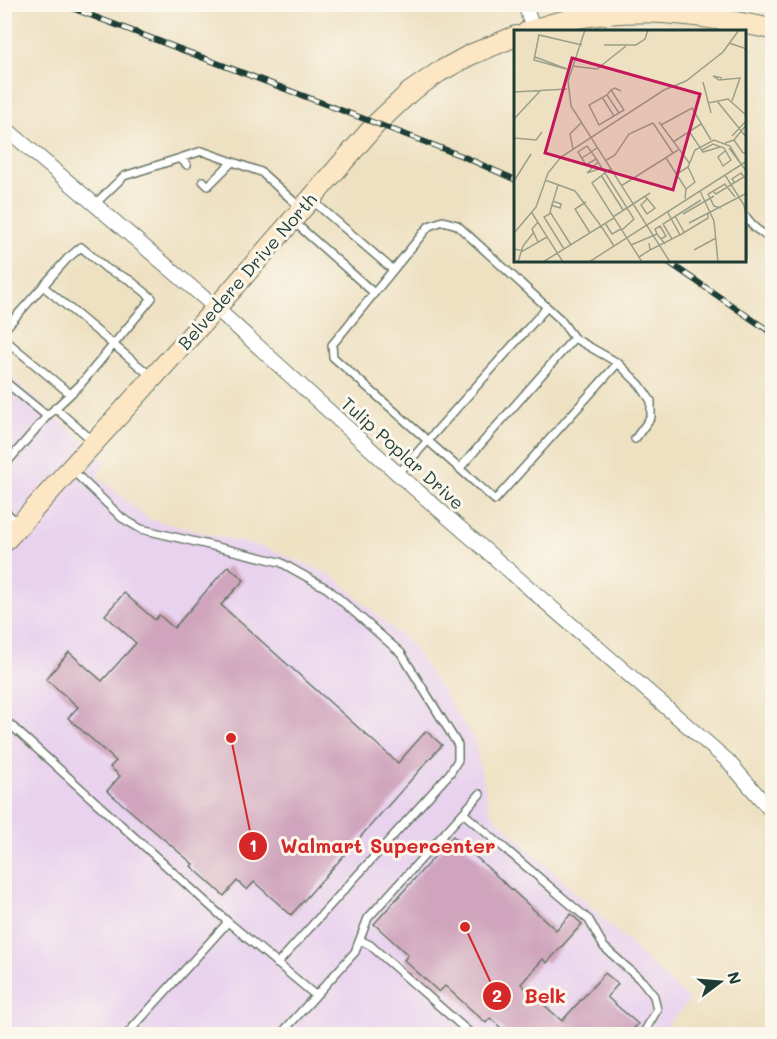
<svg xmlns="http://www.w3.org/2000/svg" width="777" height="1039" font-family="Mali,sans-serif">
<style>
.built{fill:#e8d2ee}
.building{fill:#cfa4bc}
.lines{fill:none;stroke-linecap:round;stroke-linejoin:round}
.lane-casing{stroke:#677666;stroke-width:10}
.street-casing{stroke:#677666;stroke-width:16}
.secondary-casing{stroke:#677666;stroke-width:22}
.lane{stroke:#fff;stroke-width:7}
.street{stroke:#fff;stroke-width:14}
.secondary{stroke:#fce6c4;stroke-width:20}
.rail-casing{stroke:#1f3d34;stroke-width:6}
.rail{stroke:#fbf7ec;stroke-width:4;stroke-dasharray:11;stroke-linecap:butt}
.labels{text-anchor:middle;dominant-baseline:central;stroke-width:6;stroke-linejoin:round;paint-order:stroke}
.street-label{font-size:18px;fill:#1f3d34;stroke:#fbf7ec}
.inset-road{fill:none;stroke:#9b9f89;stroke-width:1.5}
.view{fill:#c2185b;fill-opacity:0.15;stroke:#c2185b;stroke-width:3}
.inset-edge{fill:none;stroke:#1f3d34;stroke-width:3}
.leader{fill:none;stroke:#d62828;stroke-width:2}
.callout-dot{fill:#d62828;stroke:#fbf7ec;stroke-width:2}
.mark-label{font-size:18px;text-anchor:middle;font-weight:bold;fill:#fff}
.callout-label{font-size:20px;text-anchor:middle;font-weight:bold;fill:#d62828;stroke:#fbf7ec;stroke-width:6;stroke-linejoin:round;paint-order:stroke}
</style>
<rect width="100%" height="100%" fill="#fbf7ec"/>
<filter id="ink" filterUnits="userSpaceOnUse"><feTurbulence type="fractalNoise" baseFrequency=".0167" numOctaves="2"/><feDisplacementMap in="SourceGraphic" scale="12" xChannelSelector="R" yChannelSelector="G"/><feConvolveMatrix kernelMatrix="1 2 1 2 8 2 1 2 1" color-interpolation-filters="sRGB"/></filter>
<filter id="wash" filterUnits="userSpaceOnUse"><feTurbulence type="fractalNoise" baseFrequency=".008" numOctaves="4" result="noise"/><feDisplacementMap in="SourceGraphic" scale="24" xChannelSelector="R" yChannelSelector="G"/><feGaussianBlur stdDeviation="1.35" result="paint"/><feColorMatrix in="noise" values="0 0 0 0 0 0 0 0 0 0 0 0 0 0 0 0 0 1.4 0 .05"/><feComposite in="paint" operator="in"/></filter>
<g filter="url(#wash)">
<rect width="100%" height="100%" fill="#eee1c2"/>
<path class="built" d="M4 371 106 461 97 476 148 519 269 549 333 576 411 645 474 739 490 812 690 1001 658 1034H5Z"/>
<g id="blocks">
<path class="building" d="M228 566 244 580 221 605 398 763 426 731 442 745 291 915 254 882 247 890 237 881 224 896 191 866 193 864 107 791 120 776 110 767 116 761 68 718 78 707 46 679 69 652 102 681 136 643 105 615 124 593 155 620 159 615 174 628Z
M453 836 556 930 571 914 582 924 547 963 543 959 521 984 562 1021 605 973 618 984 607 997 638 1024 628 1035H509L490 1018 486 1023 445 986 439 992 404 960 408 955 374 924Z"/>
</g>
</g>
<g filter="url(#ink)">
<use href="#blocks" fill-opacity="0" stroke="#677666" stroke-width="1.5"/>
<g class="lines">
<g class="lane-casing">
<path id="lane" d="M180 158 187 165
M203 181 208 186 232 162
M313 201 393 270
M96 203 124 176 202 151 261 172 301 208
M746 217 755 228 772 240
M293 221 374 293
M44 287 151 376
M4 330 67 259 81 247 107 269 130 280 152 298 80 385 47 416 4 466
M4 339 69 393
M618 363 495 500 333 357 332 345 429 226 443 221 457 225 560 319 574 338 618 363 640 385 651 401V417L635 439
M4 381 47 416
M55 408 93 441
M460 468 574 338
M71 469 122 518 141 529 280 562 328 589 401 653 458 745V760L450 773 277 964
M398 474 547 307
M4 510 17 523
M4 719 228 922 315 995
M463 813 589 920 604 947 643 982 654 996 657 1010 643 1034
M360 940 370 945 471 1034
M127 1034 228 922
M281 1034 355 952 368 918 480 794"/>
</g>
<g class="street-casing">
<path id="street" d="M525 4 533 30
M4 127 216 308 398 474 728 761 772 812"/>
</g>
<g class="secondary-casing">
<path id="secondary" d="M527 32C608 1 690 12 772 29
M4 542 216 308 376 124 410 92 439 72 470 55 516 36"/>
</g>
<use href="#lane" class="lane"/>
<use href="#street" class="street"/>
<use href="#secondary" class="secondary"/>
<g class="rail-casing">
<path id="rail" d="M61 4 462 156 516 180
M667 261 772 333"/>
</g>
<use href="#rail" class="rail"/>
</g>
</g>
<g class="labels">
<g class="street-label">
<text transform="translate(247 271) rotate(-49)">Belvedere Drive North</text>
<text transform="translate(403 453) rotate(42)">Tulip Poplar Drive</text>
</g>
</g>
<g transform="translate(514 30)">
<rect width="232" height="232" fill="#eee1c2"/>
<path class="inset-road" d="M71 0 54 51 57 76 156 232M215 13 233 19M90 15H122L131 9 134 0M21 27 53 39M58 36 83 39 112 16M52 39 20 30 25 5 68 15M208 48 199 46 205 50 226 48 218 71M189 52 197 83M97 60 110 80 85 95 75 75 93 65 97 60 101 58 107 61M0 62 53 59M93 65 105 83M88 67 100 86M203 71 233 108M194 73 214 69 233 86M0 89 27 60M145 92 176 134M147 95 178 78 197 110M175 101 189 122 206 117M218 106 233 90M0 108 22 110 28 102M219 111 233 94M159 112 187 94M211 113 220 110 229 123 233 122M215 118 233 142M59 119 56 104 67 93M188 120 199 114 210 118 217 130 209 136 204 127 211 121M68 128 83 118M152 128 172 159 171 169M82 129 72 135 64 122 73 116 81 127 120 189 108 200M91 131 101 125 115 104 139 93 159 123M84 132 73 143 88 138M96 139 78 153 128 232M163 144 174 137 181 120 200 110 216 116 227 134M87 145 109 180M211 145 230 175 233 191M0 151 17 124M221 153 218 149 227 143 230 147M44 155 36 182 57 215M107 156 164 120M172 159 181 152 174 137M186 161 200 191 204 232M199 161 202 164 233 145M131 166 141 178 133 184 127 175 133 169M72 172 61 179 76 203M37 175 46 178 47 174 39 171M207 178 200 176 194 164 211 154 221 167M18 183 49 232M37 183 30 187 50 219M169 184 200 166M161 186 170 202M99 187 136 163M100 188 87 196 100 216M24 192 18 199 24 212M91 193 98 204 107 199M175 193 233 163M233 194V229M0 203 22 177 34 143 47 127 150 60 172 51 209 22 225 0M143 204 141 199 146 196 152 206 147 209M166 205 194 188V183M158 209 149 194 187 170M117 215 143 204 151 214M0 219 9 221 33 207M136 220 166 205 153 181M180 220 202 208M125 227 136 220 135 213M4 232 9 216 20 202M29 232 87 196 61 161 31 150M75 232 233 131"/>
<path class="view" d="M58 28 186 64 159 160 31 123Z"/>
<rect width="232" height="232" class="inset-edge"/>
</g>
<path class="leader" d="M231 738L253 846M465 927L497 996"/>
<g class="callout-dot">
<circle cx="231" cy="738" r="6"/>
<circle cx="465" cy="927" r="6"/>
<circle cx="253" cy="846" r="15"/>
<circle cx="497" cy="996" r="15"/>
</g>
<g class="mark-label">
<text x="253" y="852">1</text>
<text x="497" y="1002">2</text>
</g>
<g class="callout-label">
<text x="388" y="853">Walmart Supercenter</text>
<text x="545" y="1003">Belk</text>
</g>
<rect width="777" height="1039" fill="none" stroke="#fbf7ec" stroke-width="24"/>
<g transform="translate(720 982) rotate(74)" stroke="#fbf7ec" stroke-width="4.5" paint-order="stroke">
<path d="M0-4.5L10 22L0 15L-10 22Z" fill="#1f3d34"/>
<text y="-9" font-size="16" font-weight="bold" text-anchor="middle" fill="#1f3d34">N</text>
</g>
</svg>
